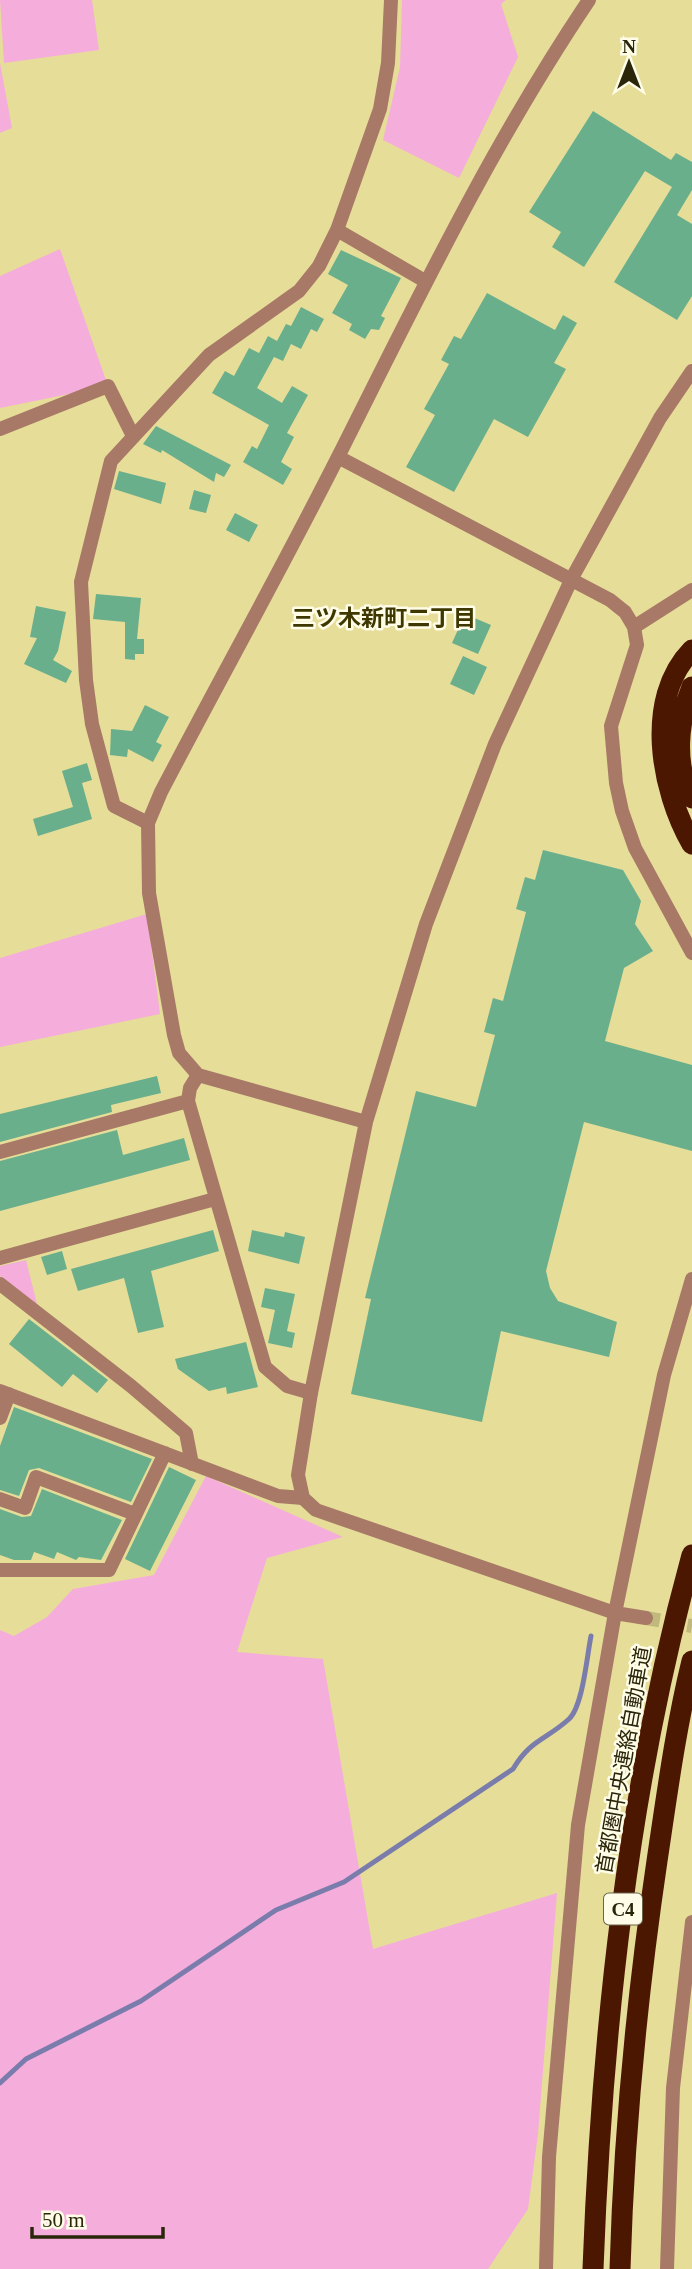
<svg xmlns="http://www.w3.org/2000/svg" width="692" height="2269" font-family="'Times New Roman','Noto Sans JP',serif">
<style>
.green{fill:#f5addb}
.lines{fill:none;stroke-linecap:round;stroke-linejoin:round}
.stream{stroke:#7a7cac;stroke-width:5}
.building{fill:#6aaf8c}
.tertiary-tunnel{stroke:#c0b87c;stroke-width:14;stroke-dasharray:14 7;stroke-linecap:butt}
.minor{stroke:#a87967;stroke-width:14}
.tertiary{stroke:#a87967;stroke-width:14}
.motorway{stroke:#4c1701;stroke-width:21}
.labels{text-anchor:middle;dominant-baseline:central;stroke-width:5;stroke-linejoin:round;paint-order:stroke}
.shield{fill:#fffce8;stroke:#6a664d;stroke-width:2}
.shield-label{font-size:19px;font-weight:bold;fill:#2a260a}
.street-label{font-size:21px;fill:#2a260a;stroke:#fffce8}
.neighbourhood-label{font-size:23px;font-weight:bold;fill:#3e3700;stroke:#fffce8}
</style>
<rect width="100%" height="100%" fill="#e6dd99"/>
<path class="green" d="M0 0H92L99 50 4 63Z
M402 0H506L501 4 518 57 459 178 383 140 400 67Z
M0 63 12 128 0 133Z
M60 249 108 386 0 408V276Z
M147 914 160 1014 0 1047V958Z
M26 1260 37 1304 0 1276V1266Z
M206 1476 343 1537 267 1558 237 1652 323 1659 373 1949 557 1893 538 2134 528 2209 488 2269H0V1630L14 1636 47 1617 73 1589 154 1575Z"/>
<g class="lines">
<path class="stream" d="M0 2083 26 2059 141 2001 276 1910 344 1882 513 1769C531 1739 546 1740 569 1719 583 1706 587 1655 591 1636"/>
</g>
<path class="building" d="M593 111 671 160 676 153 692 162V190L677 215 692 224V296L677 320 614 282 672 187 645 171 584 267 552 247 561 232 529 212Z
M341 250 401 278 381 316 385 318 379 330 371 329 365 339 349 330 352 324 332 313 348 285 328 274Z
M487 293 555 330 563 315 577 323 554 363 566 369 528 437 494 419 454 492 406 467 435 415 424 409 449 364 441 360 454 336 461 339Z
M301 307 324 319 317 332 311 329 301 349 291 344 283 361 274 357 257 388 282 403 292 386 308 395 287 433 294 437 281 462 292 469 283 485 243 462 252 446 257 449 269 425 212 393 225 371 234 376 249 348 259 353 268 336 277 341 286 324 291 326Z
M156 426 231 465 224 477 216 473 214 482 162 450 161 453 143 444Z
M119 471 166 483 161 504 114 489Z
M194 490 211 495 206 513 189 509Z
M235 513 258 525 249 542 226 530Z
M96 594 141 598 137 639H144V654H135V660L125 659V622L93 619Z
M36 606 66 612 58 651 53 660 72 671 66 683 24 664 37 638 30 637Z
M465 614 491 625 478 654 452 643Z
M463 656 487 667 474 695 450 684Z
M145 705 169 717 156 742 162 745 153 762 128 749 127 757 110 755 111 729 132 731Z
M87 763 92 780 82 783 92 819 38 836 33 819 73 807 62 771Z
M543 850 623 870 641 901 635 924 653 951 624 968 605 1041 692 1065V1151L584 1122 546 1271 550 1288 558 1301 617 1322 609 1357 501 1331 482 1422 351 1394 371 1299 365 1298 416 1091 476 1107 495 1035 484 1032 493 998 503 1001 526 912 516 909 525 877 535 880Z
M157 1076 161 1093 111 1105 112 1112 0 1142V1114Z
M117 1130 123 1155 184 1138 190 1160 0 1211V1161Z
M213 1230 219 1251 151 1271 164 1327 138 1333 124 1278 78 1291 71 1269Z
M252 1230 284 1237 285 1232 305 1237 299 1264 248 1251Z
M62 1251 67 1269 47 1275 41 1257Z
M265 1288 295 1294 287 1331 295 1333 292 1348 268 1343 275 1310 261 1307Z
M29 1319 108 1380 97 1393 73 1374 62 1387 9 1344Z
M246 1342 258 1387 227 1394 226 1387 209 1391 178 1369 175 1359Z
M14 1407 152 1459 131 1502 39 1468 29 1470 19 1496 0 1490V1446Z
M169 1467 196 1480 150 1571 125 1559Z
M42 1489 122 1520 101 1560 79 1557 76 1560 57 1552 54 1559 34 1552 31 1560H14L0 1555V1509L22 1517 31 1516Z"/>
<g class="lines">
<path class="tertiary-tunnel" d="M646 1618 692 1626"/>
<path class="minor" d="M337 230 425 281
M0 429 108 386 132 434
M148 823 114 806 92 724 86 680 81 582 111 461 209 355 299 291 319 266 337 230 380 109 388 63 391 0
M198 1075 190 1088 188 1101 265 1367 287 1386 311 1393
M0 1152 188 1101
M0 1258 215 1199
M0 1284 131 1386 186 1433 192 1464
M0 1391 278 1496 303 1498
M0 1418 9 1394
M0 1499 25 1508 36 1477 135 1514
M0 1570H109L165 1453
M546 2269 549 2157 578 1825 615 1613"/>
<path class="tertiary" d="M338 457 610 600 625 612 634 627
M692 590 634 627 637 645 611 726 616 783 622 811 635 848 692 953
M366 1122 198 1075 179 1053 174 1035 149 893 148 823 161 792C220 679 282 568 339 455 417 300 492 144 589 0
M615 1613 664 1375 692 1279
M646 1618 615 1613 316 1510 303 1498 298 1475 311 1393 366 1122 426 924 495 744 572 578 660 418 692 371
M667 2269 673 2088 692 1922"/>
<path class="motorway" d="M692 650C644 699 661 790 692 844
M692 687C678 721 673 764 692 798
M593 2269C602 2029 628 1787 692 1555
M620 2269C624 2132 637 1996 657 1861 667 1794 676 1726 692 1661"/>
</g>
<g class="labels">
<rect class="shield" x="604" y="1893.5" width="38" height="31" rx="5"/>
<g class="shield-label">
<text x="623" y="1909">C4</text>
</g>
<g class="street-label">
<text transform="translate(624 1760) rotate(-80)">首都圏中央連絡自動車道</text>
</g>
<g class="neighbourhood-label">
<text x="384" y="618">三ツ木新町二丁目</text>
</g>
</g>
<g transform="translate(629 63)" stroke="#fffce8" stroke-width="5" paint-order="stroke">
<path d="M0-5L12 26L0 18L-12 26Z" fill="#2a260a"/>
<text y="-10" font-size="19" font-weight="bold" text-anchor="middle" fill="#2a260a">N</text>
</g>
<path d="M32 2227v10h131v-10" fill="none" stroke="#2a260a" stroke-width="3.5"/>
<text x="42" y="2227" font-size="21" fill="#2a260a" stroke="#fffce8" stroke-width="5" paint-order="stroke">50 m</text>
</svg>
